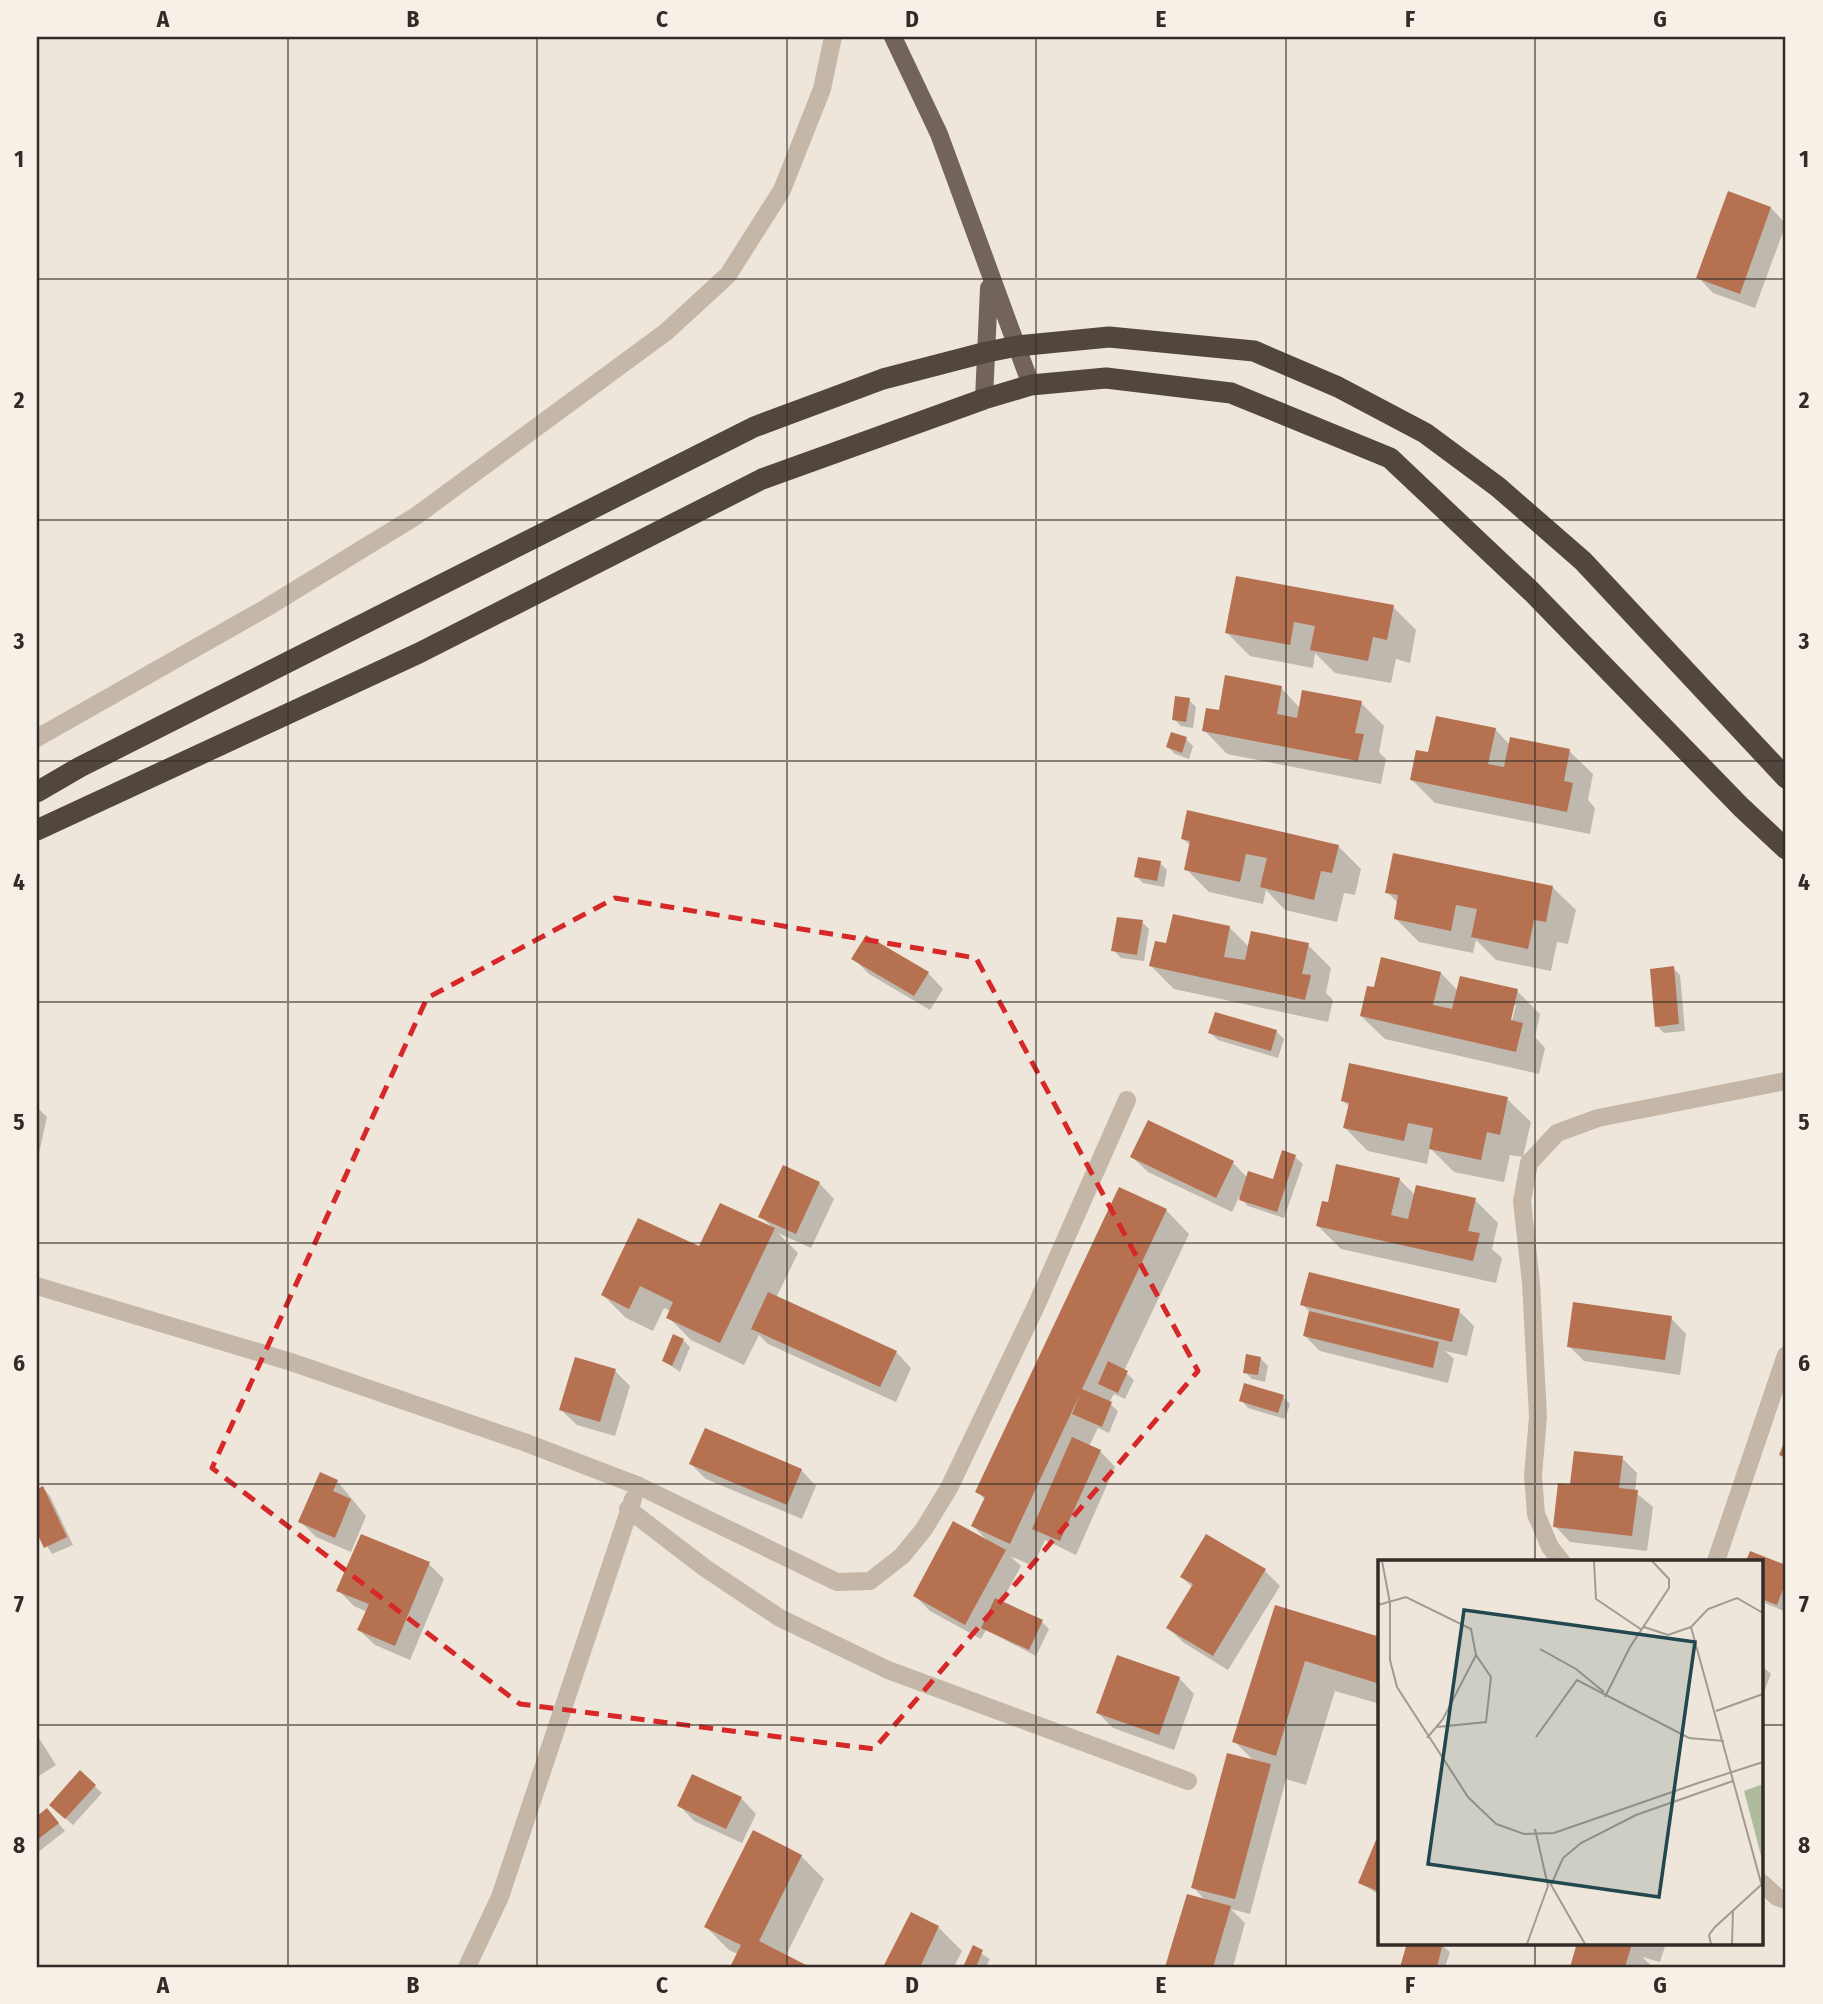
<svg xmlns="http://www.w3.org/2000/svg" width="1823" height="2004" font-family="'Fira Sans Condensed',sans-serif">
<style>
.shadow{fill:#0003;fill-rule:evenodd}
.building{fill:#b67250}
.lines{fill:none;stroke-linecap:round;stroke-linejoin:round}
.minor{stroke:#c4b7a8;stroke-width:18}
.major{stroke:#72645a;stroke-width:18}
.highway{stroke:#52473f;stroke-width:21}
.marked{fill:none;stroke:#d62828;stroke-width:5;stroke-dasharray:14 9;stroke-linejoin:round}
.grid{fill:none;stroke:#322b27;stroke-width:2;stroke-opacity:0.55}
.inset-road{fill:none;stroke:#a39b92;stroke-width:2}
.view{fill:#22474e;fill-opacity:0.15;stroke:#22474e;stroke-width:3.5}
.inset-edge{fill:none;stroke:#322b27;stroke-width:3.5}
.neatline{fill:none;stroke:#322b27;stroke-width:2.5}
.grid-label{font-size:23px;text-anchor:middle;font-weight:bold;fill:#322b27}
</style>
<rect width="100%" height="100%" fill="#eee6da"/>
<path class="shadow" d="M1771 208 1786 224 1755 308 1713 293 1698 277Z
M1237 578 1393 607 1416 630 1410 663 1396 659 1391 683 1335 673 1315 653 1313 668 1250 656 1227 633Z
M1281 688 1300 708 1361 703 1384 726 1379 752 1386 759 1381 784 1227 754 1204 730 1220 712Z
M1189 700 1196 707 1193 728 1181 726 1174 719Z
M1495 729 1510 745 1569 751 1593 774 1588 800 1595 808 1590 834 1435 803 1412 780 1429 754Z
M1186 739 1193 746 1189 759 1175 754 1168 747Z
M1183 839 1338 846 1361 869 1355 895 1344 893 1337 922 1285 910 1266 890 1263 904 1209 892 1186 869 1191 846Z
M1160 863 1167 870 1164 887 1143 883 1136 876Z
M1552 887 1576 910 1568 944 1557 942 1551 971 1496 960 1476 940 1473 953 1419 942 1396 919 1399 904 1387 892Z
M1142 922 1149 929 1144 961 1121 958 1113 950Z
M1229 927 1249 947 1308 945 1331 968 1326 993 1333 1000 1328 1022 1174 989 1151 966 1168 945Z
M854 959 928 973 943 989 930 1010 869 974Z
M1673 968 1680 975 1685 1031 1664 1033 1657 1026Z
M1441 973 1458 991H1517L1540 1014 1535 1037 1545 1048 1539 1074 1385 1039 1361 1016 1375 989ZM1512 1005H1516L1510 1029 1507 1028Z
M1276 1031 1284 1039 1278 1058 1218 1040 1210 1033Z
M1507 1099 1531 1122 1523 1157 1510 1155 1504 1182 1454 1172 1430 1148 1427 1164 1368 1151 1345 1128 1350 1107 1343 1101Z
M37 1107 47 1117 37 1162Z
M1132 1157 1233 1163 1248 1178 1274 1181 1295 1157 1303 1164 1284 1218 1248 1206 1239 1197 1232 1212 1148 1172Z
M1399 1179 1415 1195 1475 1200 1498 1223 1492 1249 1502 1258 1496 1283 1341 1249 1318 1226 1329 1204Z
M819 1183 834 1199 811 1248 778 1233 798 1253 776 1298 896 1352 911 1368 896 1402 768 1344 759 1335 744 1365 691 1340 668 1317 671 1311 664 1308 653 1331 626 1318 603 1295 700 1249 773 1228 760 1216Z
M1166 1210 1189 1234 1124 1371 1134 1380 1125 1399 1114 1394 1109 1403 1118 1411 1109 1433 1098 1428 1089 1446 1100 1451 1115 1467 1076 1555 1045 1540 1033 1566 1010 1556 1021 1566 1001 1603 1042 1622 1049 1629 1036 1656 986 1630 981 1639 930 1611 915 1596 987 1540 973 1526 985 1500 978 1492Z
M1302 1304 1459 1311 1474 1326 1467 1356 1445 1351 1454 1359 1448 1383 1320 1351 1305 1336 1311 1313Z
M1671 1318 1686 1334 1680 1375 1584 1361 1569 1346Z
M683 1340 690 1347 680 1372 664 1361Z
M1260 1358 1268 1366 1265 1382 1252 1379 1245 1372Z
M615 1371 630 1386 615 1436 577 1425 561 1410Z
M1283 1397 1290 1404 1285 1419 1248 1408 1241 1400Z
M1622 1458 1637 1473 1635 1492 1653 1507 1647 1551 1570 1542 1555 1526 1572 1486Z
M691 1464 801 1470 816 1486 802 1519 706 1479Z
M337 1481 366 1516 351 1552 316 1537 301 1522Z
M43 1488 50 1496 73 1545 52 1554 37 1529V1491Z
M1751 1553 1786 1567 1784 1611 1762 1602V1561H1748Z
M429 1564 444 1579 410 1660 375 1645 359 1630 367 1612 354 1606 339 1591Z
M1265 1571 1280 1586 1228 1670 1184 1643 1168 1628 1193 1588 1182 1577Z
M1276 1607 1380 1639V1704L1335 1691 1306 1785 1286 1779 1250 1914 1231 1909 1245 1923 1233 1967H1167L1189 1896 1206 1901 1193 1887 1254 1761 1234 1741Z
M1762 1666 1771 1674 1762 1697Z
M1179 1678 1194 1694 1174 1750 1113 1728 1098 1713Z
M37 1735 56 1765 37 1777Z
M80 1773 102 1793 73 1825 58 1812Z
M741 1798 756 1814 742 1843 694 1821 679 1805Z
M47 1810 65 1831 37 1853V1818Z
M1377 1842 1380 1844V1895L1360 1883Z
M801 1856 824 1879 785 1957 806 1967H732L738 1954 729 1950 706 1927Z
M912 1914 938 1927 962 1951 954 1967H885Z
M1409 1943 1442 1945 1450 1952 1445 1967H1402Z
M1579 1943H1666L1660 1962 1642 1957 1653 1967H1572Z
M973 1948 990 1959 986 1967H965Z"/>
<path class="building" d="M1728 191 1771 207 1740 294 1696 278Z
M1236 576 1394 605 1387 640 1373 637 1368 661 1310 650 1315 626 1294 622 1290 645 1225 633Z
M1225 675 1282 686 1277 714 1297 718 1302 690 1362 701 1355 733 1364 734 1358 761 1202 731 1206 708 1219 710Z
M1175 696 1190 698 1186 722 1172 720Z
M1436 716 1496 728 1488 764 1504 767 1510 737 1570 749 1564 781 1573 783 1567 812 1410 780 1416 750 1428 752Z
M1171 732 1187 737 1182 753 1166 747Z
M1187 810 1339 845 1332 873 1321 871 1314 900 1260 887 1267 858 1246 854 1240 882 1184 870 1190 841 1181 839Z
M1393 853 1553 886 1546 922 1534 920 1528 949 1471 937 1477 909 1456 905 1451 931 1394 919 1398 895 1385 893Z
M1138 857 1161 861 1157 881 1134 877Z
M1173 914 1230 926 1224 957 1245 960 1251 931 1309 943 1302 974 1311 975 1305 1000 1149 966 1155 941 1166 943Z
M1117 917 1143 920 1137 955 1111 951Z
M866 935 929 972 914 996 851 959Z
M1381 957 1441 972 1433 1005 1452 1009 1460 976 1518 989 1511 1020 1523 1023 1516 1052 1360 1016 1367 986 1374 987Z
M1674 966 1679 1024 1655 1027 1650 969Z
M1215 1012 1277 1030 1271 1051 1208 1033Z
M1349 1063 1508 1097 1500 1135 1487 1132 1481 1160 1429 1149 1433 1128 1408 1123 1404 1141 1343 1128 1349 1103 1341 1101Z
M1148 1120 1234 1161 1216 1198 1130 1157Z
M1282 1150 1296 1155 1277 1212 1239 1200 1248 1171 1273 1179Z
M1336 1164 1400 1178 1391 1215 1408 1219 1416 1185 1476 1198 1468 1231 1480 1233 1473 1261 1316 1226 1322 1201 1328 1202Z
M783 1165 820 1182 796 1234 758 1217Z
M1119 1187 1167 1209 1082 1389 1112 1402 1102 1427 1072 1414 1081 1392 1010 1544 971 1526 985 1497 975 1492Z
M720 1203 775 1228 720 1343 666 1318 673 1302 640 1286 629 1309 601 1295 638 1218 699 1246Z
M1309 1272 1460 1309 1452 1342 1300 1305Z
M768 1292 897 1351 880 1387 751 1329Z
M1573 1302 1672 1316 1665 1360 1567 1347Z
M1309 1311 1439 1342 1433 1368 1303 1336Z
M673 1334 684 1339 672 1366 662 1361Z
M1246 1354 1261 1357 1258 1375 1243 1373Z
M575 1357 616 1369 600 1422 559 1410Z
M1108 1361 1128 1371 1118 1393 1098 1384Z
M1244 1383 1284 1395 1278 1413 1239 1401Z
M705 1428 802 1469 787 1505 689 1464Z
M1072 1437 1101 1450 1060 1541 1032 1529Z
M1786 1438V1458L1779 1455Z
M1574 1451 1623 1456 1619 1488 1638 1490 1632 1536 1553 1527 1558 1483 1570 1484Z
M320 1472 338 1480 333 1491 351 1499 335 1538 298 1522Z
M43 1486 67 1537 44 1548 37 1533V1489Z
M953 1521 1006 1550 965 1625 913 1596Z
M361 1534 430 1562 395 1646 357 1630 369 1604 336 1591Z
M1206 1534 1266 1569 1213 1656 1166 1628 1193 1584 1180 1577Z
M1750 1551 1786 1565V1581L1777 1605 1762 1599V1561H1746Z
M995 1598 1043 1620 1029 1650 981 1628Z
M1275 1605 1380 1637V1684L1305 1661 1276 1756 1232 1742Z
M1117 1655 1180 1677 1159 1735 1096 1713Z
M1227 1753 1271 1764 1235 1899 1191 1888Z
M80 1770 96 1785 65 1819 49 1805Z
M692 1774 742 1797 726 1829 677 1806Z
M47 1808 59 1823 37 1840V1816Z
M753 1830 802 1855 759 1941 810 1967H730L741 1945 704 1927Z
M1376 1840 1380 1842V1892L1358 1883Z
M1187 1894 1231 1906 1213 1967H1165Z
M911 1912 939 1926 920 1967H883Z
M1407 1943H1443L1437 1967H1400Z
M1577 1943H1628L1632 1944 1625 1967H1570Z
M973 1945 983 1950 976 1967H963Z"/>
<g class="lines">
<path class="minor" d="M37 738 266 608 416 516 666 332 728 275 782 190 822 89 833 37
M37 1286 291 1362 524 1442 639 1486 837 1582 870 1581 902 1556 924 1529 949 1488 1036 1306 1127 1100
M628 1509 705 1568 780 1618 888 1670 1188 1781
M1561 1561 1550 1547 1536 1514 1533 1476 1538 1417 1531 1283 1522 1201 1529 1163 1557 1133 1598 1118 1786 1081
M1716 1561 1786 1355
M1762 1883 1777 1897 1786 1900
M467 1967 500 1897 633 1499"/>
<path class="major" d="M893 37 939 134 1031 385
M984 399 989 288"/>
<path class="highway" d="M37 792 80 767 754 427 883 379 987 352 1017 346 1109 337 1254 351 1338 387 1425 433 1498 487 1583 561 1786 778
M37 830 419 653 762 479 984 399 1031 385 1106 378 1231 393 1390 458 1532 592 1741 807 1786 849"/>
</g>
<path class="marked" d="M615 898 976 958 1198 1371 874 1749 520 1704 212 1468 427 998Z"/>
<path class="grid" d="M288 37V1967M537 37V1967M787 37V1967M1036 37V1967M1286 37V1967M1535 37V1561M37 279H1786M37 520H1786M37 761H1786M37 1002H1786M37 1243H1786M37 1484H1786M37 1725H1380M1762 1725H1786M1535 1943V1967"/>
<g transform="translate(1378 1560)">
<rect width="385" height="385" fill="#eee6da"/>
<path d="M385 224V303L366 231Z" fill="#aebb9c"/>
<path class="inset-road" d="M4 1 12 43V100L19 127 90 237 118 264 146 274 176 273 323 222M216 1 218 39 264 70M0 45 28 37 93 69 98 95 113 117 108 162 59 167M385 53 359 38 330 49 313 67 385 330M266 67 290 75 313 67M162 89 198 109 226 132M227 137 252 87 291 28V19L274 1M338 151 385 134M158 177 199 120 311 178 346 181M49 178 65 159 98 95M317 224 385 202M172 323 207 384M173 325 185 298 203 283 258 255 355 221M149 384 170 326 157 269M333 384 331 375 337 367 383 325M354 384 355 351"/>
<path class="view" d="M86 50 317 82 281 337 50 304Z"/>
<rect width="385" height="385" class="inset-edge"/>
</g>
<rect width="1823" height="2004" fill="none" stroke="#f6f0e6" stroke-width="77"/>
<rect x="38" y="38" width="1746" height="1928" class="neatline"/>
<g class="grid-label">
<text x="163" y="27">A</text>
<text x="413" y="27">B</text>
<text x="662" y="27">C</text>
<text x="912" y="27">D</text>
<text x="1161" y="27">E</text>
<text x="1410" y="27">F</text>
<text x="1660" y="27">G</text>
<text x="19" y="167">1</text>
<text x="1804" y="167">1</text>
<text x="19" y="408">2</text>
<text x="1804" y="408">2</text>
<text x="19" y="649">3</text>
<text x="1804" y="649">3</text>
<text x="19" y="890">4</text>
<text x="1804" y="890">4</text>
<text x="19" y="1130">5</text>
<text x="1804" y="1130">5</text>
<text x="19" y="1371">6</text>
<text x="1804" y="1371">6</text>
<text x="19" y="1612">7</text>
<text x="1804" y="1612">7</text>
<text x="19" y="1853">8</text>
<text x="1804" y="1853">8</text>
<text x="163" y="1993">A</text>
<text x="413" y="1993">B</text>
<text x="662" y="1993">C</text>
<text x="912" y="1993">D</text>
<text x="1161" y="1993">E</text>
<text x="1410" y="1993">F</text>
<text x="1660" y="1993">G</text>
</g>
</svg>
